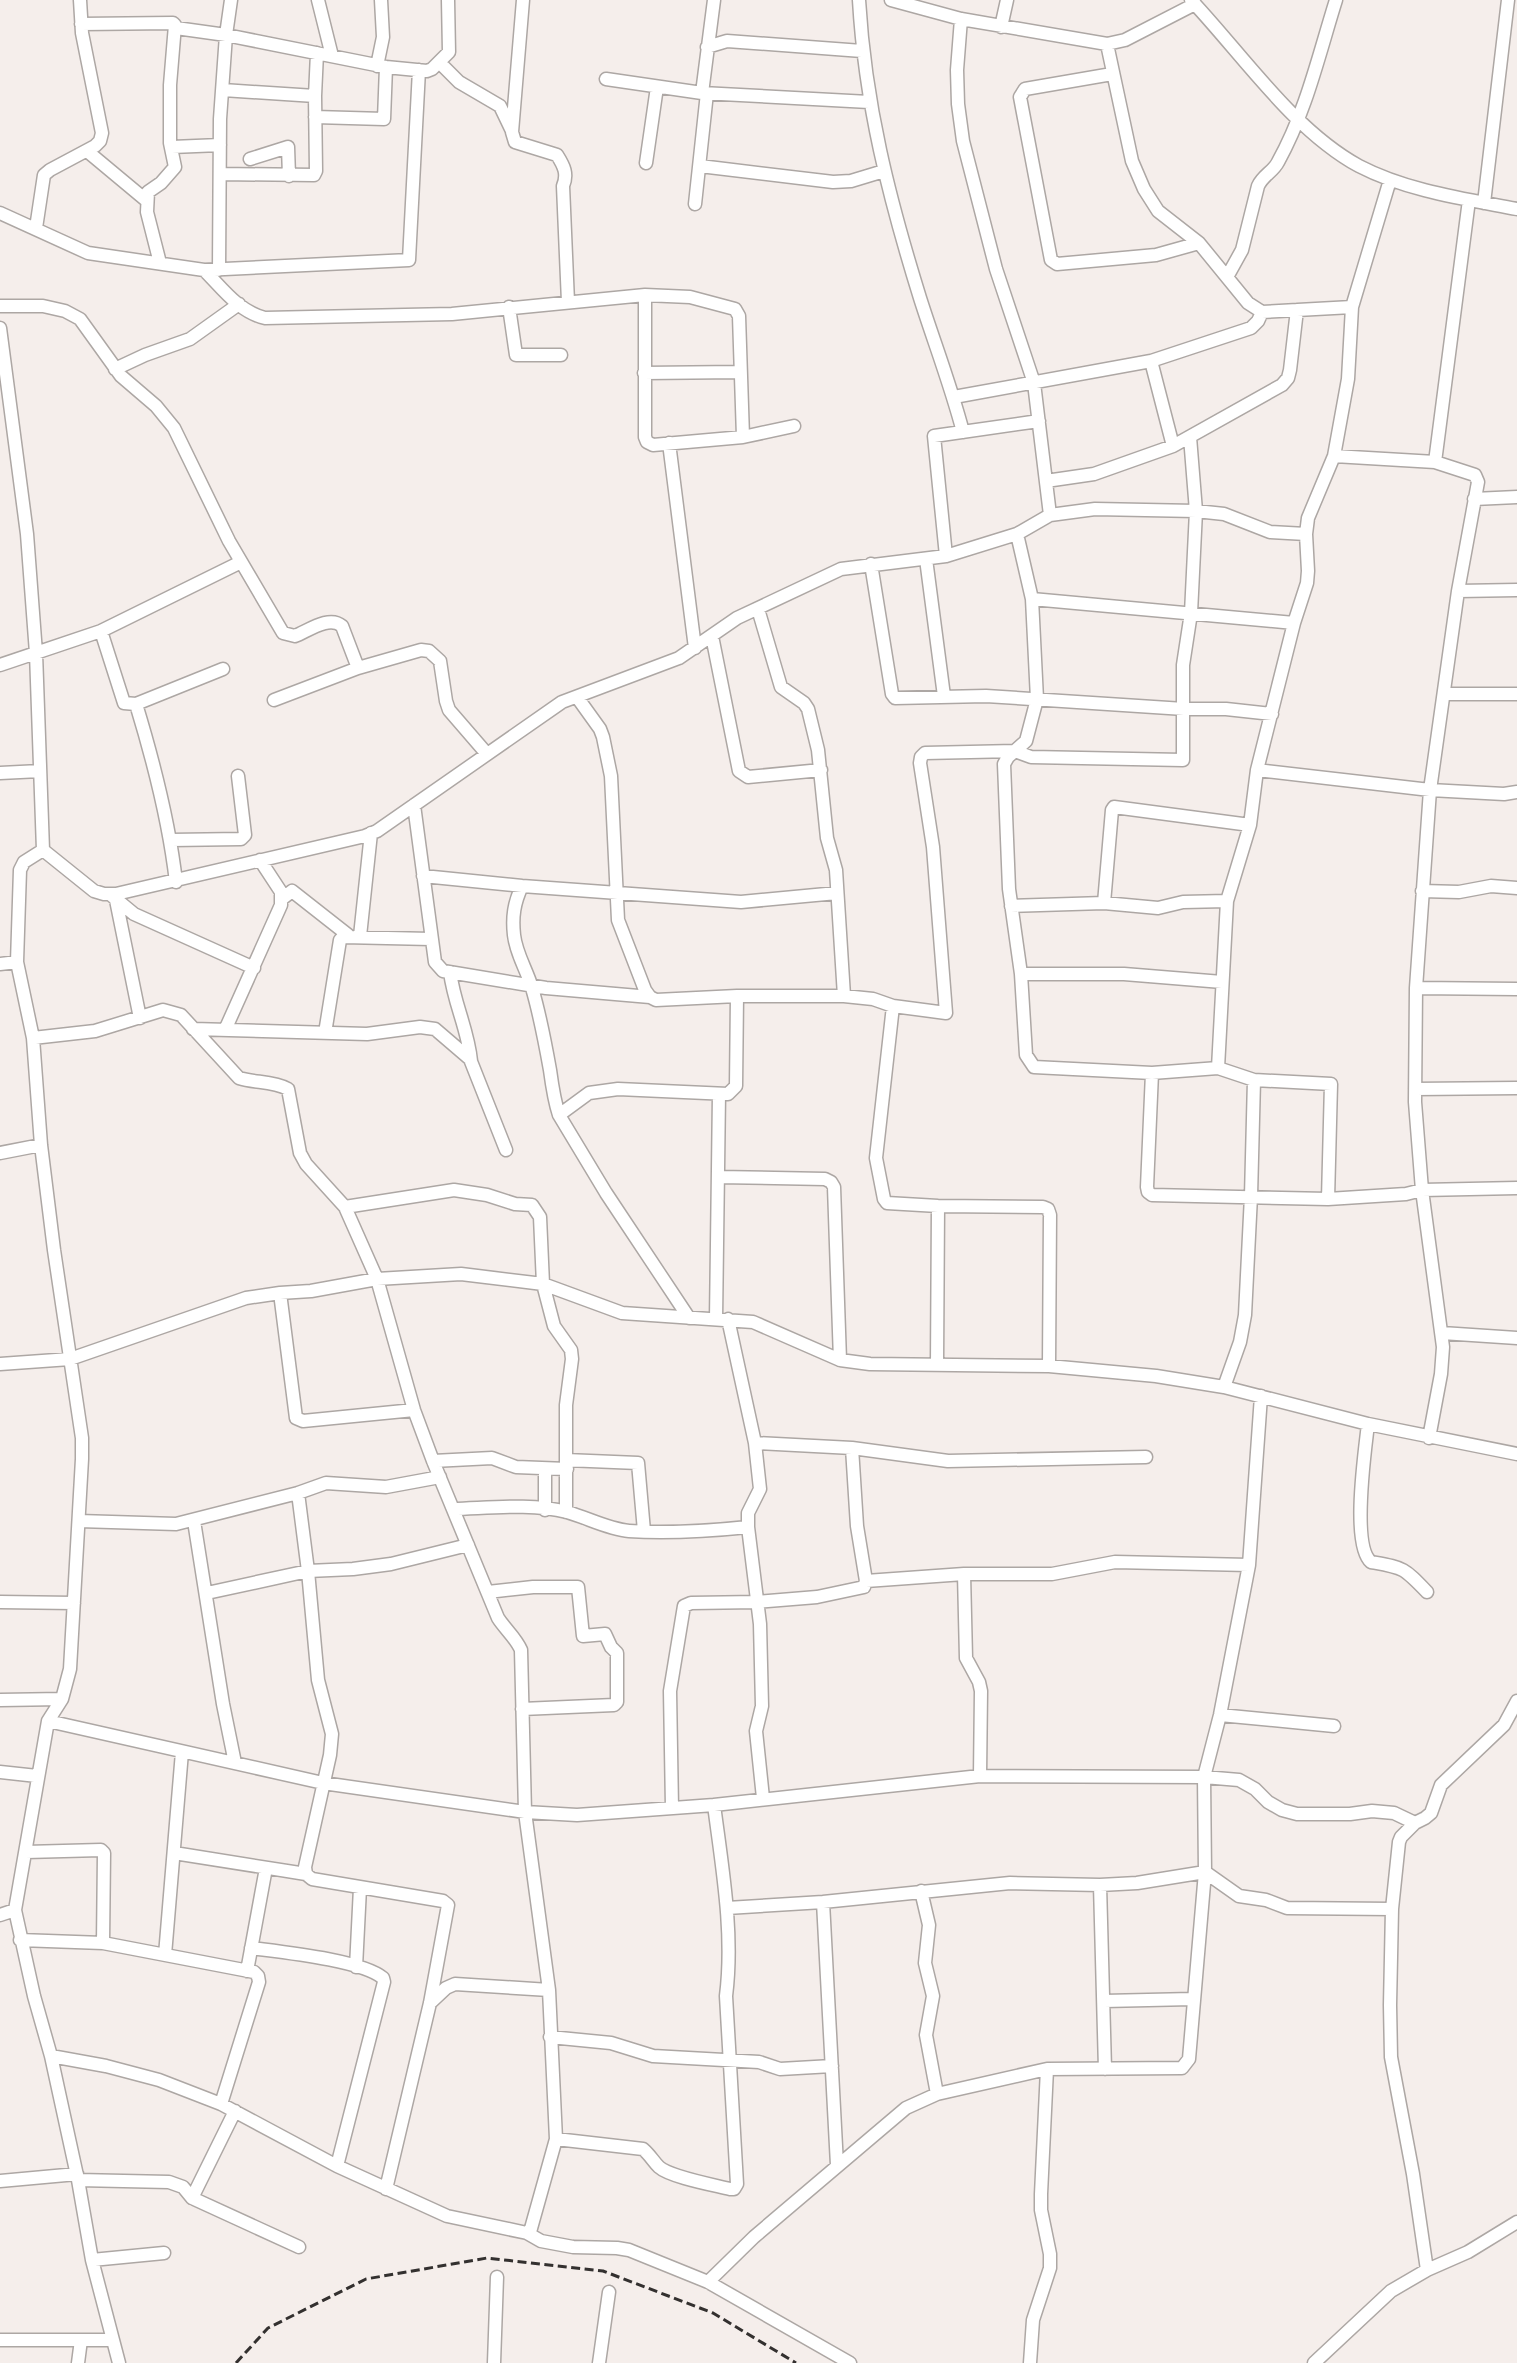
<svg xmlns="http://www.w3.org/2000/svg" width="1517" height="2363" font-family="Lato,sans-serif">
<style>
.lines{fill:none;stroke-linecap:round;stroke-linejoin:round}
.minor-casing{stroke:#ada7a4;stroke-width:15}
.minor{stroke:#fff;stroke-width:12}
.rail{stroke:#33302f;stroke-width:3;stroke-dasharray:9 4.5;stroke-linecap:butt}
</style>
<rect width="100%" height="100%" fill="#f5eeeb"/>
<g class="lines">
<g class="minor-casing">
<path id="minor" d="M231 0 226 35 386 67 427 71 432 69 449 52 448 0
M318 0 332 56
M523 0 512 132 515 142 557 155C564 166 568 174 563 186L568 302
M859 0C865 104 889 198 920 298 934 342 951 386 963 432
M891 0 961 19 1107 44 1125 40 1195 4
M1191 0C1242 54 1293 130 1359 166 1407 191 1465 199 1517 209
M961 19 957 70 958 104 963 141 996 269 1034 383 1050 515
M81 24 173 23 175 25 170 85V143L175 167 161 183 148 192 147 212 160 263
M1001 27 1007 0
M176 28 226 35 220 119 219 270
M1107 44 1132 161 1144 189 1158 211 1199 243 1248 303 1262 312 1352 307
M707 47 727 41 862 51
M439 62 459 82 500 106 512 131
M377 66 383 37 381 0
M1112 74 1025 89 1020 97 1051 260 1057 264 1156 255 1199 243
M606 79 702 93 869 102
M223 90 315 96
M702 93 714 0
M315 117 384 119 386 67
M172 147 220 145
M87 151 147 201
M250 159 288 147 289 176
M646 163 657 87
M700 166 833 182 851 181 884 171
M220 174 314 175 316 171 315 96 317 53
M1484 203 1508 0
M695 204 707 93
M0 213 88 253 204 270 409 260 419 70
M36 228 44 175 50 170 95 146 100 141 102 133 82 33 80 0
M204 270C222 288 239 312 265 318L452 314 645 295 690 297 735 309 739 316 743 437
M1227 277 1242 250 1258 186C1263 175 1273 172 1278 162 1306 112 1319 54 1336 0
M645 295V437L647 442 653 445 743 437 794 426
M0 306H43L65 311 80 319 121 376 156 406 174 428 229 541 283 633 295 636C308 631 329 615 342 626L358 668
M509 307 516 355H561
M0 328 27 534 36 653 43 850
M1151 361 1173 446
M115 369 145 355 190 339 239 304
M644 373 739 372
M954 397 1151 361 1251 328 1258 321 1262 312
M669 443 695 648
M1334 456 1435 462
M1046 481 1094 474 1173 446 1282 385 1288 378 1290 370 1297 310
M1474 499 1517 497
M1017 534 1032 599 1037 699 1026 741 1008 757 1004 764 1009 889 1021 974 1026 1055 1034 1067 1152 1073 1218 1068 1254 1080 1331 1084 1328 1199
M946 556 934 436 1039 421
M926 559 944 696
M871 564 892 694 895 698 986 696 1184 709H1226L1272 714
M1458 591 1517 590
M1032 599 1294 623
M758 609 781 687 804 703 808 709 818 750 827 838 836 870 844 996
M101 631 124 703 136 704 223 669
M712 636 739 771 748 777 821 770
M0 665 101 631 241 562
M1444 694H1517
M577 697 600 729 603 737 611 776 618 920 645 990 650 997
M274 700 358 668 421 650 429 651 440 661 446 701 449 710 487 754
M136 704C154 763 169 821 176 882
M1257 770 1430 790 1504 794 1517 792
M0 773 40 771
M414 805 435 962 443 971 546 988 650 997 656 1000 737 996H844L873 999 893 1006 946 1013 933 847 920 763 921 757 925 753 1015 751 1031 757 1183 760V665L1191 613 1196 511 1190 437
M171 840 241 839 245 835 238 776
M43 850 24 862 20 870 17 962 33 1038 41 1145 54 1250 82 1438V1459L70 1669 62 1699 48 1721 15 1910 34 1996 51 2056 78 2180 92 2260 119 2363
M43 850 94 891 104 894H116L365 836 377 831 562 702 679 658 737 618 841 569 946 556 1017 534 1050 515 1095 509 1196 511 1224 514 1270 532 1306 534
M423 876 522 886 741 902 837 893
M522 886C514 903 512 917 514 935 516 954 527 970 532 988 540 1015 545 1042 550 1070 552 1085 554 1100 559 1115L606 1193 689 1318
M1422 891 1459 892 1491 886 1517 888
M111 895 134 914 254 968
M283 898 292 891 348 935
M116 900 140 1018
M1104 903 1112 810 1114 807 1250 825
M1011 906 1104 903 1158 908 1183 902 1227 901
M360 936 371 833
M0 964 17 962
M450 972C454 1004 468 1029 471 1061
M1021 974H1124L1222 982
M1416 988 1517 989
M893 1006 876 1158 884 1199 887 1203 938 1206 1043 1207 1048 1209 1050 1215 1049 1366
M193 1029 367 1034 420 1027 435 1029 470 1059 506 1150
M225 1030 281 905V892L260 860
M325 1033 340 940 343 937 431 939
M33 1038 95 1031 163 1010 181 1015 239 1078C255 1083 273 1081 288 1089L300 1153 306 1164 345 1207 377 1279 414 1410 433 1461 498 1618C505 1629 516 1638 521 1650L525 1812 549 1990 556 2139 530 2232 527 2233
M1218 1068 1227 901 1250 825 1257 770 1294 623 1307 583 1308 571 1306 534 1308 518 1334 456 1348 379 1352 307 1390 180
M1152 1073 1147 1187 1148 1192 1152 1195 1328 1199 1406 1194 1422 1190 1517 1188
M1415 1089 1517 1088
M559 1115 589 1093 618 1089 728 1094 736 1086 737 996
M0 1153 41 1145
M718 1177 825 1179 831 1182 834 1187 840 1360
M345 1207 454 1190 487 1195 515 1204 532 1205 540 1217 543 1284 554 1326 571 1350 572 1359 566 1405V1512
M280 1293 296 1418 303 1421 414 1410
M716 1319 719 1094
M728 1319 755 1443 760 1489 748 1513V1527L760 1624 762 1706 756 1731 763 1798
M1442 1333 1517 1338
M0 1364 70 1359 246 1298 280 1293 311 1291 377 1279 461 1274 543 1284 622 1313 753 1322 840 1360 870 1364 1049 1366 1156 1376 1224 1387 1368 1424 1517 1454
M937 1364 938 1206
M1224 1387 1240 1342 1245 1315 1251 1196 1254 1080
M1368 1424C1365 1451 1351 1545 1371 1562 1404 1568 1403 1567 1427 1592
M1429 1438 1441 1374 1443 1347 1422 1190 1415 1102 1416 988 1430 790 1458 591 1478 482 1475 475 1435 462 1469 200
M755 1443 852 1448 948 1461 1146 1457
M566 1460 638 1463 644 1531
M433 1461 492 1458 516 1467 567 1469
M545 1469V1510
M298 1493 308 1571 318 1680 332 1734 330 1755 305 1867 306 1874
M453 1509C490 1508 531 1503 567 1512 588 1518 608 1529 629 1531 669 1534 709 1531 748 1527
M79 1521 176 1524 298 1493 326 1483 386 1487 440 1477
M194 1521 223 1704 235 1763
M964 1574 966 1658 979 1682 981 1691 980 1776
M866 1581 964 1574H1052L1115 1562 1249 1565
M488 1592 533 1587H578L583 1636 605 1634 611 1647 617 1653V1702L614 1705 522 1709
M207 1593 308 1571 353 1569 391 1564 468 1545
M0 1602 74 1603
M0 1700 62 1699
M1220 1715 1334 1726
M48 1721 323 1783 525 1812 577 1815 714 1805 980 1776 1204 1777 1239 1780 1255 1789 1268 1802 1282 1810 1297 1814H1350L1372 1811 1394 1813 1415 1823
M0 1772 37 1776
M672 1808 670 1691 684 1606 691 1603 757 1602 817 1597 864 1587 866 1581 857 1526 852 1448
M26 1852 101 1850 104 1853 103 1943
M174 1853 306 1874 312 1879 443 1901 448 1905 430 2003 386 2189
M1100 1885 1105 2069
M921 1891 929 1925 925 1963 933 1996 926 2035 937 2094
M823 1902 837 2165
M727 1908 823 1902 1010 1883 1100 1885 1137 1883 1205 1872 1239 1896 1266 1900 1287 1908 1392 1909
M0 1915 15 1910
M20 1940 103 1943 254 1972 258 1976 259 1982 221 2104
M251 1948C281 1952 361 1960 383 1978L384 1982 337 2166
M165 1955 182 1752
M356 1967 360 1888
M247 1971 266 1868
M1104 2001 1192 1999
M430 2003 446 1988 455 1984 549 1990
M550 2037 611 2043 653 2056 759 2062 780 2069 832 2066
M51 2056 106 2066 159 2080 221 2104 337 2166 447 2216 527 2233 541 2241 573 2247 617 2248 629 2250 708 2282 850 2363
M235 2111 192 2198 299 2247
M556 2139 643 2149C650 2155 653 2161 659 2167 670 2177 714 2185 730 2189H734L737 2184 726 1996C734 1933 722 1867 714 1805
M78 2180 169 2182 183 2187 192 2198
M0 2181 77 2174
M92 2260 164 2253
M1427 2270 1413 2174 1391 2057 1390 2005 1392 1909 1399 1842 1401 1837 1415 1823 1425 1818 1431 1813 1441 1785 1504 1725 1517 1701
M708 2282 754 2237 906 2108 937 2094 1047 2069 1182 2068 1189 2059 1205 1872 1204 1777 1220 1715 1249 1565 1261 1396
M0 2340H111
M78 2363 81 2340
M494 2363 497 2277
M599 2363 609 2292
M1030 2363 1033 2320 1050 2268V2254L1041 2210V2194L1047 2069
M1314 2363 1391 2291 1427 2270 1468 2252 1517 2222"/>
</g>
<use href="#minor" class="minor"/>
<path class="rail" d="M236 2363 268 2328 366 2279 487 2258 603 2271 713 2313 796 2363"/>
</g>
</svg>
